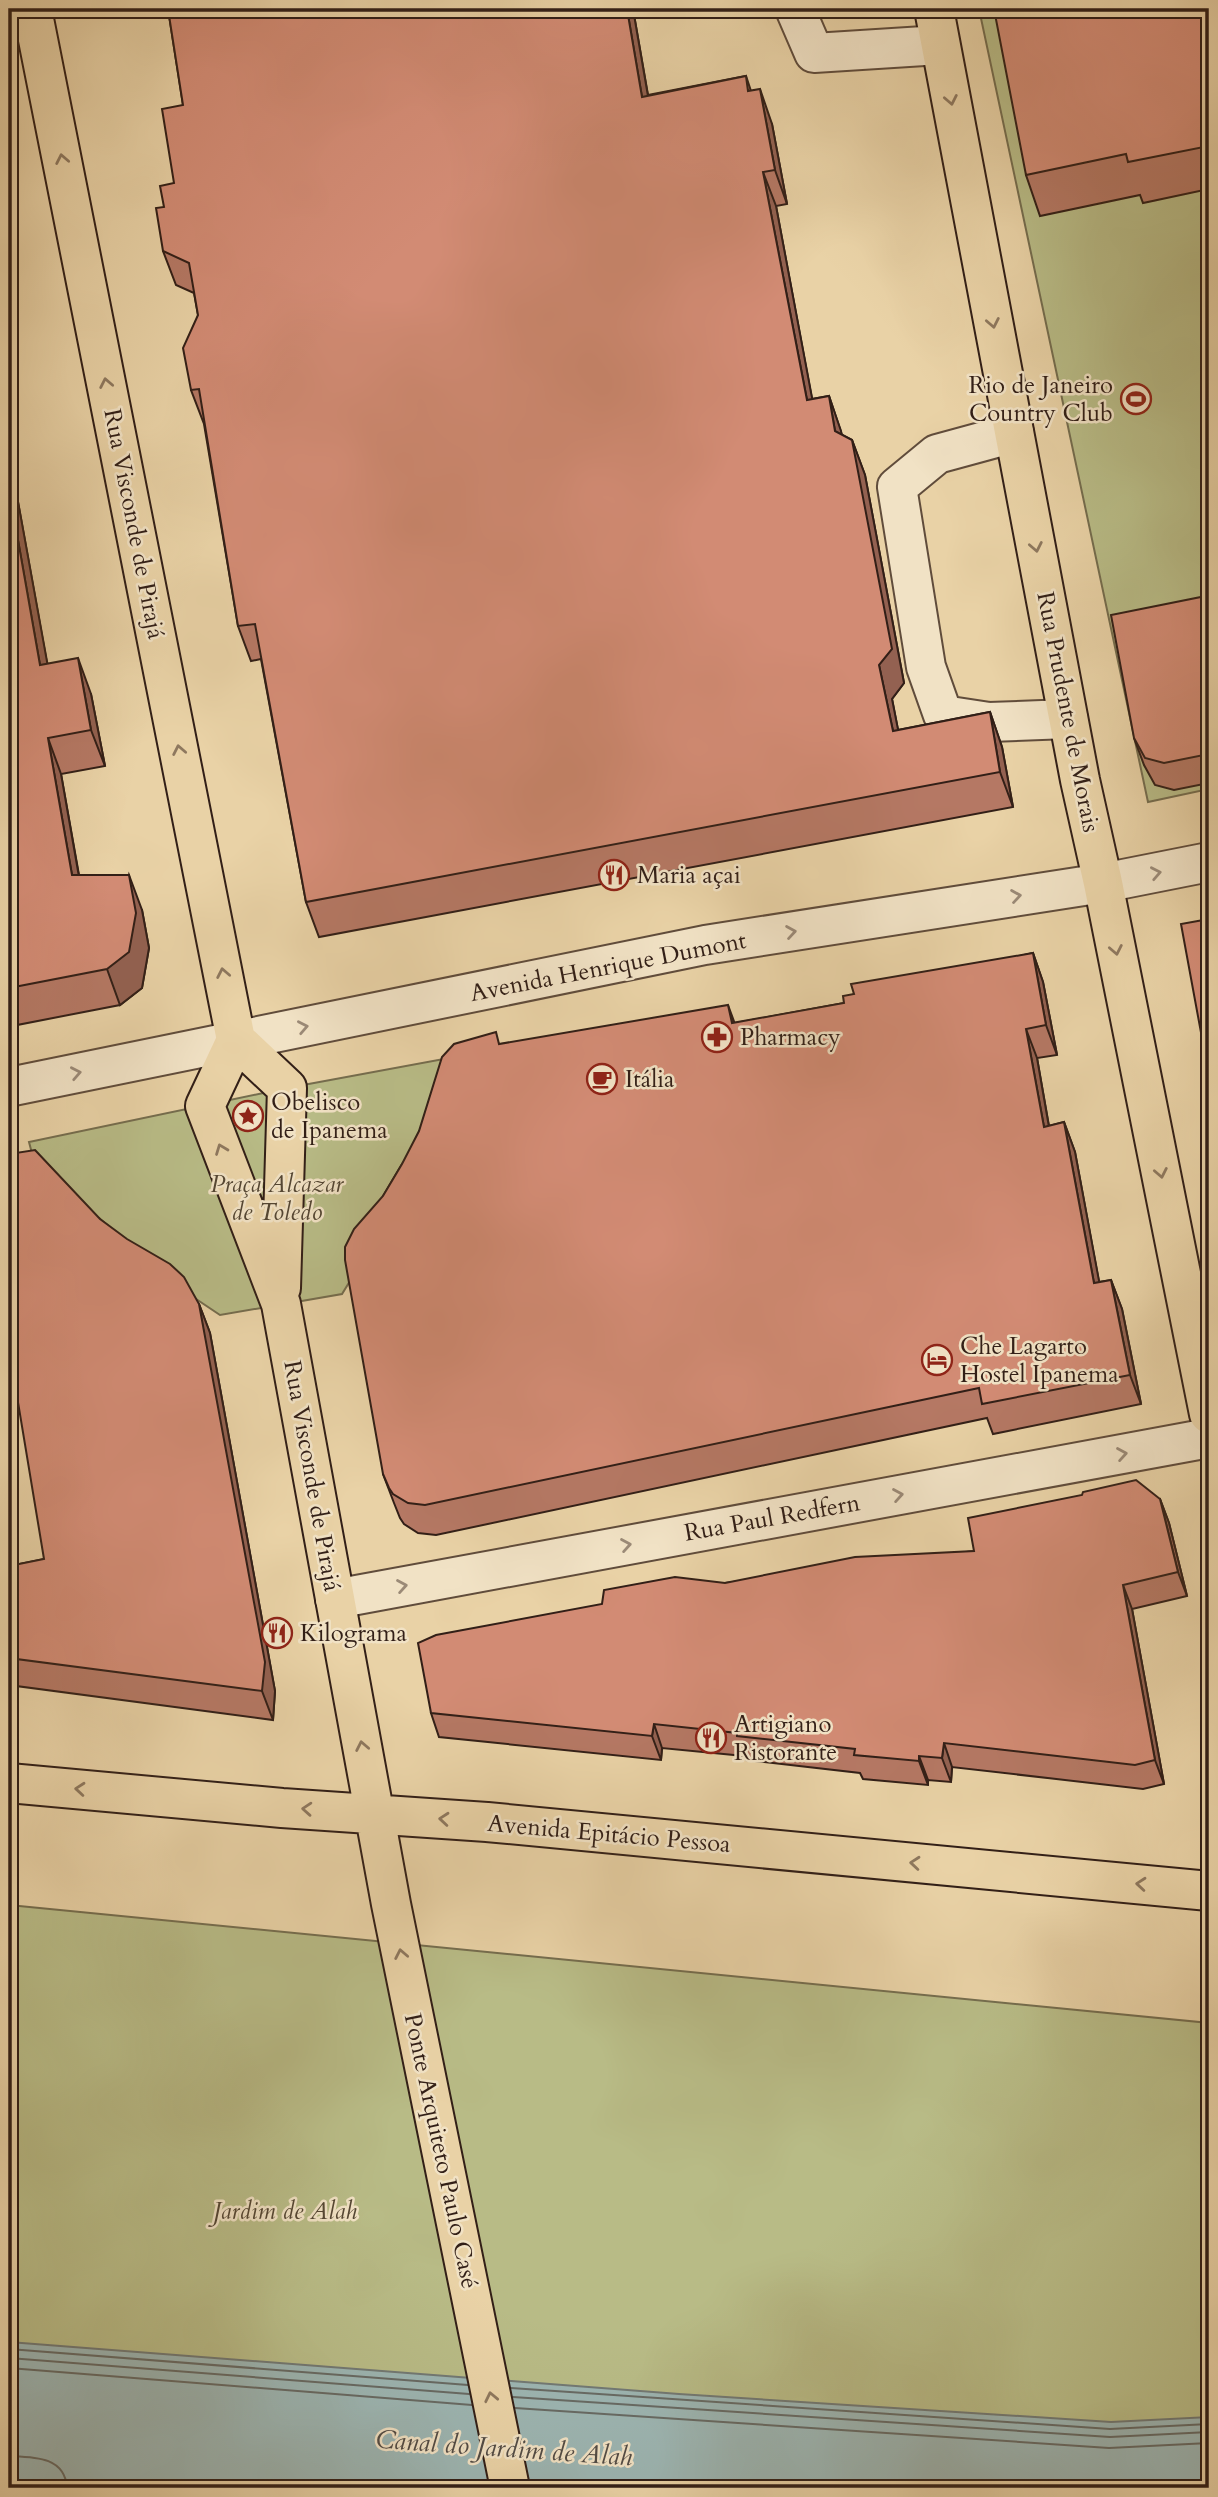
<svg xmlns="http://www.w3.org/2000/svg" width="1218" height="2497" font-family="Cardo,serif">
<style>
.green{fill:#b8bb86;stroke:#756d4e;stroke-width:2}
.water{fill:#9cb5b2;stroke:#727974;stroke-width:2}
.lines{fill:none;stroke-linecap:round;stroke-linejoin:round}
.shore{stroke:#676a64;stroke-width:2}
.minor-casing{stroke:#604c3b;stroke-width:42}
.major-casing{stroke:#321f17;stroke-width:42}
.minor{stroke:#f1e2c5;stroke-width:38}
.major{stroke:#e9d2a6;stroke-width:38}
.wall{fill:#b57864;stroke:#321f17;stroke-width:2}
.shaded-wall{fill:#936151;stroke:#321f17;stroke-width:2}
.building{fill:#d28b74;stroke:#321f17;stroke-width:2}
.oneway{stroke:#8e785e}
.oneway2{stroke:#9b8a77}
.labels{text-anchor:middle;dominant-baseline:central;stroke-width:5;stroke-linejoin:round;paint-order:stroke}
.poi-label{font-size:24px;fill:#321f17;stroke:#f1e2c5;text-anchor:start}
.street-label{font-size:24px;fill:#321f17;stroke:#f1e2c5}
.park-label{font-size:24px;font-style:italic;fill:#544633;stroke:#f1e2c5}
.water-label{font-size:26px;font-style:italic;fill:#524c46;stroke:#f1e2c5}
</style>
<rect width="100%" height="100%" fill="#e9d2a6"/>
<filter id="stains"><feTurbulence type="fractalNoise" baseFrequency=".00286" numOctaves="4"/><feColorMatrix values="0 0 0 0 .2 0 0 0 0 .09 0 0 0 0 .02 0 0 0 .5 -.17"/></filter>
<radialGradient id="worn" r=".72"><stop offset=".6" stop-color="#630" stop-opacity="0"/><stop offset="1" stop-color="#630" stop-opacity=".3"/></radialGradient>
<path class="green" d="M979 9H1209V789L1148 802Z
M449 1058 404 1193 342 1294 220 1315 108 1240 34 1161 29 1142 287 1088Z
M9 1905 1209 2023V2488H9Z"/>
<path class="water" d="M9 2342 679 2394 1111 2422 1209 2417V2488H85L9 2482Z"/>
<g class="lines">
<path class="shore" d="M9 2349 468 2385
M9 2358 469 2394
M9 2368 472 2405
M511 2388 1110 2429 1209 2424
M513 2397 1110 2437 1209 2432
M515 2408 1109 2448 1209 2443
M9 2456C33 2457 65 2456 67 2488"/>
<g class="minor-casing">
<path id="minor" d="M795 9 814 53 940 45
M1014 433 937 454 897 487 926 667 943 715 989 722 1068 719
M9 1087 705 945 1103 883 1209 862
M335 1599 1209 1438"/>
</g>
<g class="major-casing">
<path id="major" d="M32 9 236 1040 287 1088 281 1288
M934 9 1080 780 1103 883 1209 1414
M236 1040 205 1106 281 1304 391 1904 510 2488
M9 1783 282 1808 487 1822 1209 1891"/>
</g>
<use href="#minor" class="minor"/>
<use href="#major" class="major"/>
</g>
<path class="wall" d="M168 9H633L648 95 746 76 751 91 772 124 787 204 776 206 812 399 829 396 842 435 852 440 865 475 904 683 892 699 898 730 990 712 1002 747 1013 807 319 937 306 902 261 659 251 661 238 626 204 424 191 390 198 315 194 293 176 285 163 251 164 207 174 183 183 105Z
M1209 9V189L1143 203 1140 195 1040 216 1026 175Z
M9 452 47 663 91 694 105 766 61 774 79 875 142 910 149 948 142 988 120 1005 17 1025 12 1012 9 1013Z
M1201 597 1207 615 1209 614V783L1174 790 1155 785 1144 765 1134 738Z
M1033 953 1043 982 1057 1055 1037 1058 1049 1126 1064 1122 1075 1152 1099 1282 1111 1280 1122 1309 1141 1404 993 1434 987 1418 436 1535 418 1533 404 1524 400 1518 394 1503 383 1474V1196L402 1164 501 1044 735 1023 844 1003 854 994Z
M100 1219 199 1304 210 1333 275 1691 273 1720 9 1685V1566L44 1559Z
M1160 1499 1169 1523 1187 1596 1132 1609 1164 1784 1143 1789 952 1767 951 1782 928 1780V1785L863 1779 860 1773 746 1760 744 1756 662 1748 661 1760 439 1737 431 1713 725 1583 974 1551Z"/>
<path class="shaded-wall" d="M627 9H633L654 131 642 97Z
M760 89 772 124 787 204 775 170Z
M763 172 776 206 819 435 807 400Z
M829 396 841 431 847 465 835 431Z
M852 440 865 475 904 683 892 699 905 765 893 731 879 665Z
M9 452 54 700 40 665 9 489Z
M1201 597 1209 620 1205 615Z
M78 658 91 694 105 766 91 730Z
M990 712 1002 747 1013 807 1000 772Z
M48 738 61 774 85 911 72 875Z
M129 875 142 910 149 948 142 988 120 1005 107 969Z
M1033 953 1043 982 1057 1055 1046 1025Z
M728 1005 739 1035 732 1023Z
M1026 1029 1037 1058 1054 1156 1044 1127Z
M1064 1122 1075 1152 1105 1313 1094 1283Z
M1111 1280 1122 1309 1141 1404 1130 1375Z
M199 1304 210 1333 275 1691 273 1720 262 1691Z
M1160 1499 1169 1523 1187 1596 1178 1572Z
M1123 1585 1132 1609 1164 1784 1155 1760Z
M654 1724 662 1748 661 1760 652 1736Z
M944 1743 952 1767 951 1782 942 1758Z
M919 1756 928 1780V1785L919 1761Z"/>
<path class="building" d="M168 9H627L642 97 746 76 748 91 760 89 775 170 763 172 807 400 829 396 835 431 852 440 892 649 879 665 893 731 990 712 1000 772 306 902 255 624 238 626 199 389 191 390 183 348 198 315 189 263 163 251 156 208 164 207 160 186 174 183 162 109 183 105Z
M994 9H1209V146L1128 162 1126 154 1026 175Z
M9 489 40 665 78 658 91 730 48 738 72 875H129L136 913 129 952 107 969 9 988Z
M1201 597 1205 615 1209 614V754L1164 763 1145 758 1134 738 1111 615Z
M1209 919V1076L1181 924Z
M1033 953 1046 1025 1026 1029 1044 1127 1064 1122 1094 1283 1111 1280 1130 1375 982 1404 979 1388 425 1505 408 1503 393 1494 389 1488 383 1474 345 1260V1247L354 1229 383 1196 402 1164 419 1131 442 1057 454 1044 496 1032 499 1044 728 1005 732 1023 844 1003 843 996 854 994 851 984Z
M35 1150 100 1219 127 1239 170 1264 184 1277 199 1304 265 1662 262 1691 9 1658V1566L44 1559 9 1348V1154Z
M1136 1480 1160 1499 1178 1572 1123 1585 1155 1760 1135 1765 944 1743 942 1758 919 1756V1761L854 1755 855 1749 737 1736V1733L654 1724 652 1736 431 1713 418 1643 436 1635 602 1604 604 1590 675 1577 725 1583 855 1557 974 1551 968 1518 1082 1495 1083 1492Z"/>
<defs><path id="oneway-chevron" d="M-2-3.5L2.5 0L-2 3.5" fill="none" stroke-width="1.6" stroke-linecap="round" stroke-linejoin="round" transform="scale(1.75)"/></defs>
<g class="oneway">
<use href="#oneway-chevron" transform="translate(951 100) rotate(79)"/>
<use href="#oneway-chevron" transform="translate(62 159) rotate(-101)"/>
<use href="#oneway-chevron" transform="translate(993 323) rotate(79)"/>
<use href="#oneway-chevron" transform="translate(106 383) rotate(-101)"/>
<use href="#oneway-chevron" transform="translate(1036 547) rotate(79)"/>
<use href="#oneway-chevron" transform="translate(179 750) rotate(-101)"/>
<use href="#oneway-chevron" transform="translate(1116 950) rotate(79)"/>
<use href="#oneway-chevron" transform="translate(223 973) rotate(-101)"/>
<use href="#oneway-chevron" transform="translate(221 1149) rotate(-111)"/>
<use href="#oneway-chevron" transform="translate(1161 1173) rotate(79)"/>
<use href="#oneway-chevron" transform="translate(362 1746) rotate(-101)"/>
<use href="#oneway-chevron" transform="translate(80 1789) rotate(-175)"/>
<use href="#oneway-chevron" transform="translate(307 1809) rotate(-176)"/>
<use href="#oneway-chevron" transform="translate(444 1819) rotate(-175)"/>
<use href="#oneway-chevron" transform="translate(915 1863) rotate(-175)"/>
<use href="#oneway-chevron" transform="translate(1141 1884) rotate(-175)"/>
<use href="#oneway-chevron" transform="translate(401 1954) rotate(-101)"/>
<use href="#oneway-chevron" transform="translate(491 2397) rotate(-102)"/>
</g>
<g class="oneway2">
<use href="#oneway-chevron" transform="translate(1156 873) rotate(-11)"/>
<use href="#oneway-chevron" transform="translate(1016 896) rotate(-9)"/>
<use href="#oneway-chevron" transform="translate(791 932) rotate(-9)"/>
<use href="#oneway-chevron" transform="translate(303 1027) rotate(-11)"/>
<use href="#oneway-chevron" transform="translate(76 1073) rotate(-11)"/>
<use href="#oneway-chevron" transform="translate(1122 1454) rotate(-10)"/>
<use href="#oneway-chevron" transform="translate(898 1495) rotate(-10)"/>
<use href="#oneway-chevron" transform="translate(626 1545) rotate(-10)"/>
<use href="#oneway-chevron" transform="translate(402 1586) rotate(-10)"/>
</g>
<defs>
<g id="stadium-ring" transform="scale(1.575)"><circle r="9.5" fill="#f1e2c5" stroke="#8f2418" stroke-width="1.5"/><path d="M0-5a6.5 5 0 1 0 0 10a6.5 5 0 1 0 0-10ZM-3.5-1.8h7v3.6h-7Z" fill="#8f2418"/></g>
<g id="restaurant-ring" transform="scale(1.575)"><circle r="9.5" fill="#f1e2c5" stroke="#8f2418" stroke-width="1.5"/><path d="M-5-6h1v4h1v-4h1v4h1v-4h1v5L-1.5 .5V6h-2V.5L-5-1ZM5-6V6H3V1.5H1.5Q1.5-4 5-6Z" fill="#8f2418"/></g>
<g id="pharmacy-ring" transform="scale(1.575)"><circle r="9.5" fill="#f1e2c5" stroke="#8f2418" stroke-width="1.5"/><path d="M-2-6h4v4h4v4h-4v4h-4v-4h-4v-4h4Z" fill="#8f2418"/></g>
<g id="cafe-ring" transform="scale(1.575)"><circle r="9.5" fill="#f1e2c5" stroke="#8f2418" stroke-width="1.5"/><path d="M-5.5-4.5H6V0H3Q3 3.5 0 3.5H-2.5Q-5.5 3.5-5.5 0ZM3-3.2v2h1.7v-2ZM-6 4.5H4V6H-6Z" fill="#8f2418"/></g>
<g id="sight-ring" transform="scale(1.575)"><circle r="9.5" fill="#f1e2c5" stroke="#8f2418" stroke-width="1.5"/><path d="M0-6L1.8-2.2L6-1.7L2.9 1.2L3.7 5.4L0 3.3L-3.7 5.4L-2.9 1.2L-6-1.7L-1.8-2.2Z" fill="#8f2418"/></g>
<g id="hotel-ring" transform="scale(1.575)"><circle r="9.5" fill="#f1e2c5" stroke="#8f2418" stroke-width="1.5"/><path d="M-6-4.5h1.5V1H6V5H4.5V3h-9V5H-6ZM-4 0a1.8 1.8 0 1 1 3.6 0ZM.5 0V-2.5h3Q6-2.5 6 0Z" fill="#8f2418"/></g>
</defs>
<g fill-rule="evenodd">
<use href="#stadium-ring" x="1136" y="399"/>
<use href="#restaurant-ring" x="614" y="875"/>
<use href="#pharmacy-ring" x="717" y="1037"/>
<use href="#cafe-ring" x="602" y="1079"/>
<use href="#sight-ring" x="248" y="1116"/>
<use href="#hotel-ring" x="937" y="1360"/>
<use href="#restaurant-ring" x="277" y="1633"/>
<use href="#restaurant-ring" x="711" y="1738"/>
</g>
<g class="labels">
<g class="poi-label">
<text x="1113" y="385" text-anchor="end">Rio de Janeiro<tspan x="1113" dy="28">Country Club</tspan></text>
<text x="637" y="875">Maria açai</text>
<text x="740" y="1037">Pharmacy</text>
<text x="625" y="1079">Itália</text>
<text x="271" y="1102">Obelisco<tspan x="271" dy="28">de Ipanema</tspan></text>
<text x="960" y="1346">Che Lagarto<tspan x="960" dy="28">Hostel Ipanema</tspan></text>
<text x="300" y="1633">Kilograma</text>
<text x="734" y="1724">Artigiano<tspan x="734" dy="28">Ristorante</tspan></text>
</g>
<g class="street-label">
<text transform="translate(134 524) rotate(79)">Rua Visconde de Pirajá</text>
<text transform="translate(1068 712) rotate(79)">Rua Prudente de Morais</text>
<text transform="translate(608 967) rotate(-11)">Avenida Henrique Dumont</text>
<text transform="translate(312 1476) rotate(80)">Rua Visconde de Pirajá</text>
<text transform="translate(772 1518) rotate(-10)">Rua Paul Redfern</text>
<text transform="translate(609 1834) rotate(5)">Avenida Epitácio Pessoa</text>
<text transform="translate(441 2151) rotate(78)">Ponte Arquiteto Paulo Casé</text>
</g>
<g class="park-label">
<text x="277" y="1184">Praça Alcazar<tspan x="277" dy="28">de Toledo</tspan></text>
<text x="285" y="2211">Jardim de Alah</text>
</g>
<g class="water-label">
<text transform="translate(504 2448) rotate(4)">Canal do Jardim de Alah</text>
</g>
</g>
<rect width="1218" height="2497" fill="none" stroke="#e9d2a6" stroke-width="35"/>
<rect x="10" y="10" width="1197" height="2476" fill="none" stroke="#321f17" stroke-width="3.5"/>
<rect x="18" y="18" width="1183" height="2462" fill="none" stroke="#321f17" stroke-width="2"/>
<rect width="100%" height="100%" filter="url(#stains)"/>
<rect width="100%" height="100%" fill="url(#worn)"/>
</svg>
